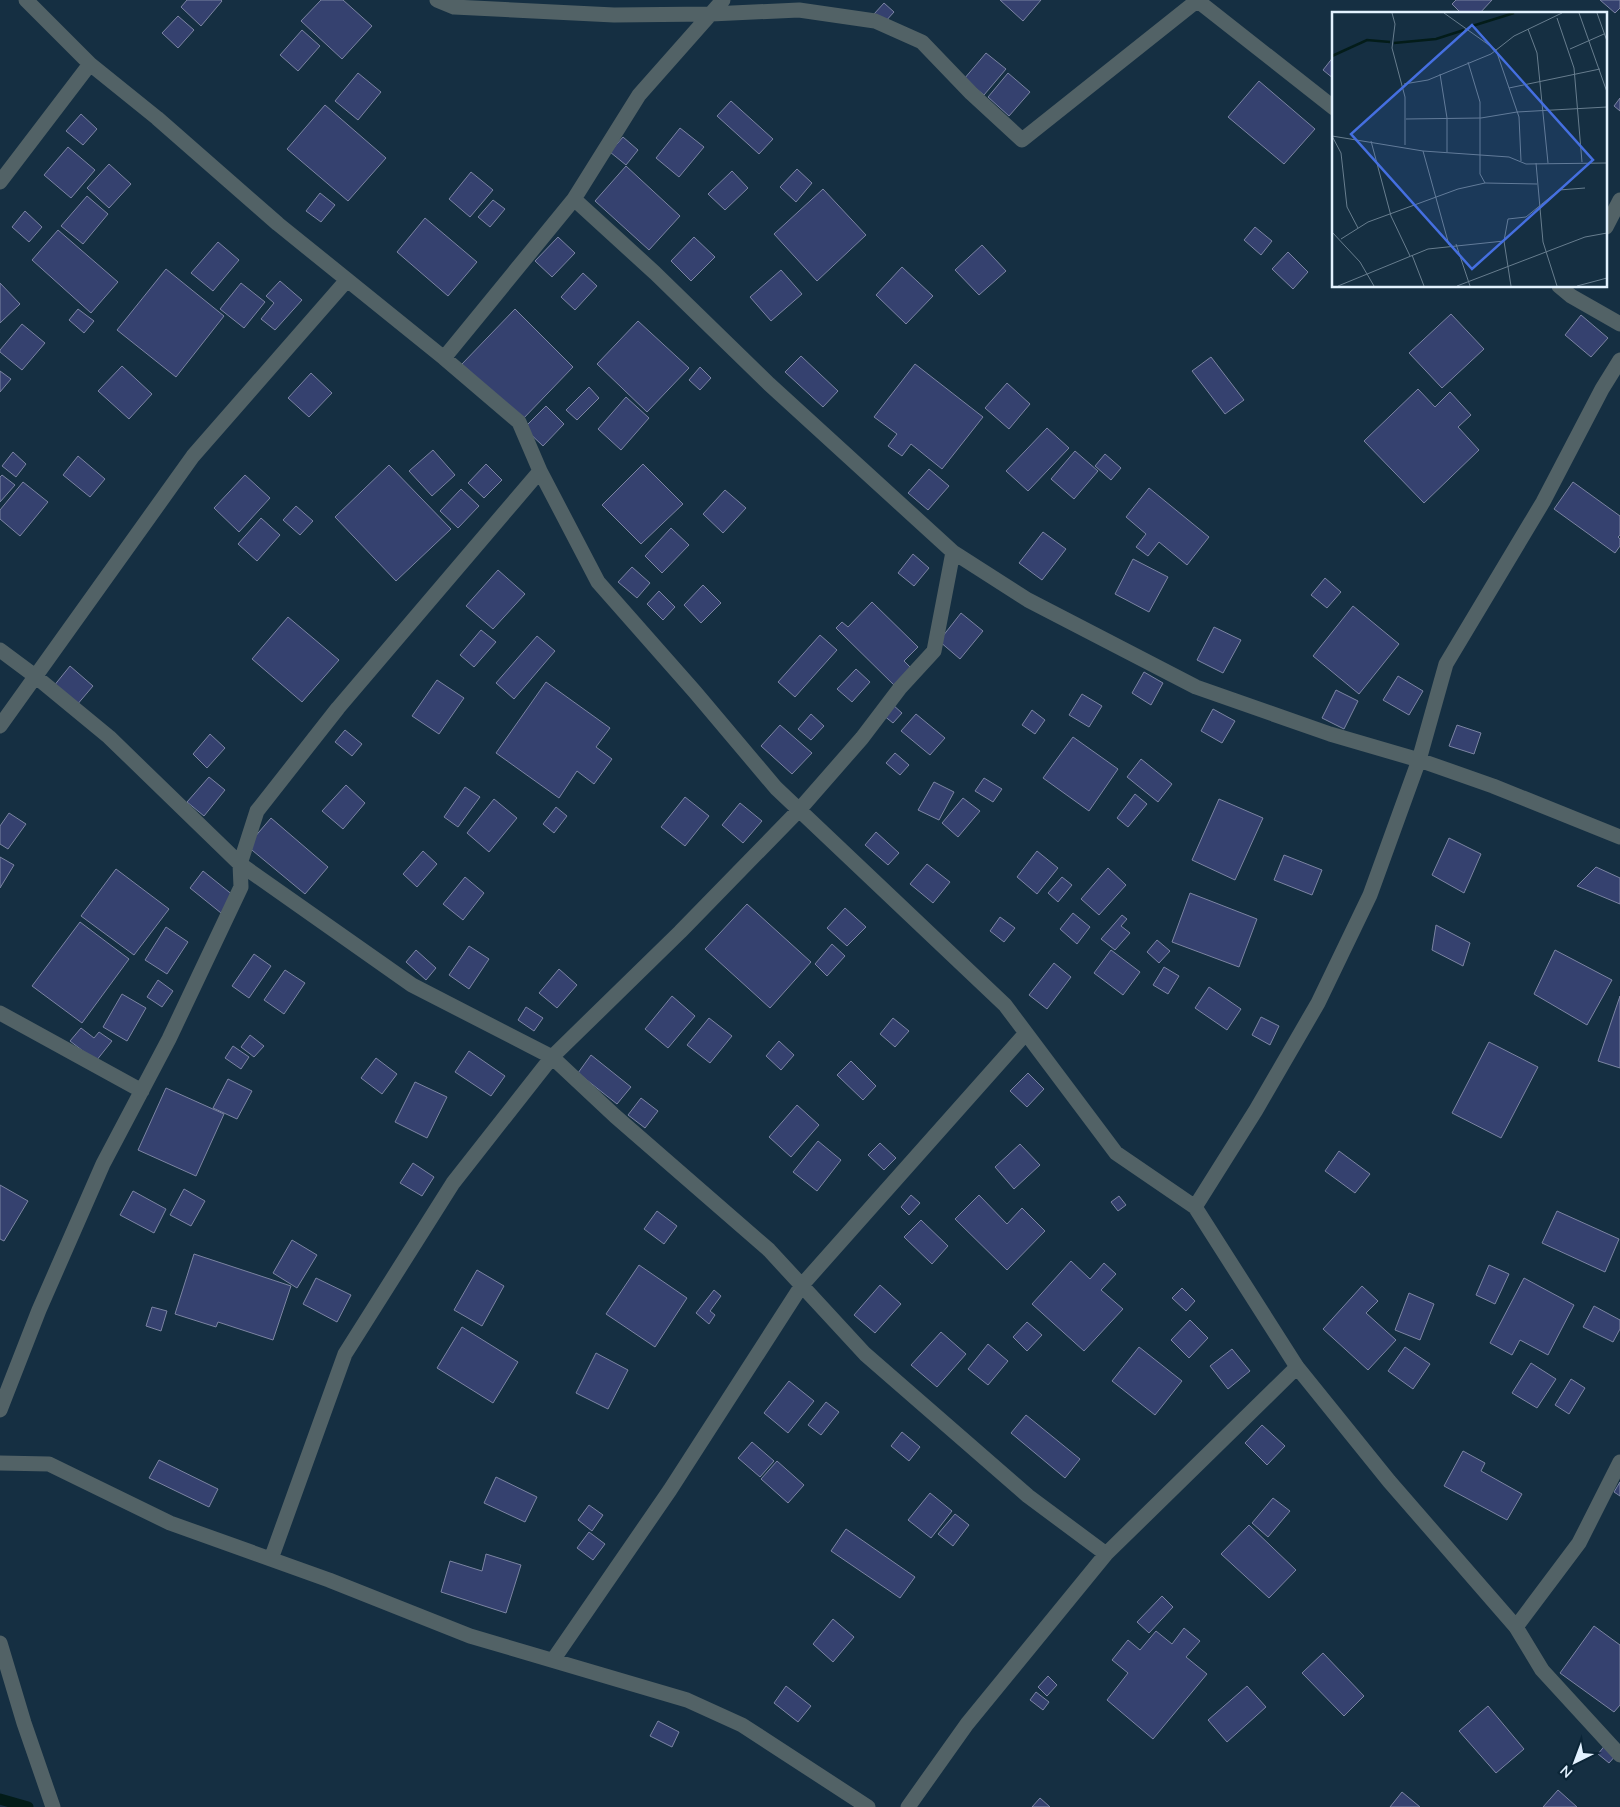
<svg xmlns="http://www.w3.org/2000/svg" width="1620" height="1807" font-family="Mulish,sans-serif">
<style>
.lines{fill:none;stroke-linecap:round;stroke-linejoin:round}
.stream{stroke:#031c19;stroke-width:11}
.building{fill:#35416f;stroke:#7b84a2}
.minor{stroke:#526266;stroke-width:15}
.inset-river{fill:none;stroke:#031c19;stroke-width:2.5}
.inset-road{fill:none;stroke:#677d8e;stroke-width:1}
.view{fill:#456fe0;fill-opacity:0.15;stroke:#456fe0;stroke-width:2.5}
.inset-edge{fill:none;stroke:#e3f2ff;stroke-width:2.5}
</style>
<rect width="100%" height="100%" fill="#152f42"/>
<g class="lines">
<path class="stream" d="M0 1799 28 1807"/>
</g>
<path class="building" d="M187 0H221L222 1 201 26 181 7Z
M321 0H343L372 26 342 59 301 21Z
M1000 0H1041L1023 21Z
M1456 0H1492L1479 14H1462L1452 4Z
M1600 0H1620V8L1615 13Z
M884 3 894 12 884 23 874 14Z
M178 16 194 30 178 48 162 33Z
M302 30 320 46 298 71 280 55Z
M986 53 1006 69 984 95 964 79Z
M1334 56V79L1323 70Z
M358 73 381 92 358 120 335 101Z
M1008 73 1030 92 1009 116 988 97Z
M1259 81 1315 129 1284 164 1228 117Z
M1620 98V111L1614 106Z
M731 101 773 139 759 154 717 116Z
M325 105 386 158 348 201 287 149Z
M81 114 97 129 83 145 66 131Z
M680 128 704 147 679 177 656 158Z
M623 137 638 150 626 165 610 152Z
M68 147 95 170 71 198 44 175Z
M109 164 131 184 109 208 87 188Z
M626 166 680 216 649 250 595 201Z
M797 169 812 183 796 202 780 187Z
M732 171 748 188 725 210 708 194Z
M471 172 493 190 470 217 449 199Z
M823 189 866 235 817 281 774 234Z
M320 193 335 205 321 222 306 211Z
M87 196 108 214 83 244 61 226Z
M493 200 505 209 490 227 478 217Z
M25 211 42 227 29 242 12 227Z
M425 218 477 262 448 296 397 252Z
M1255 227 1272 241 1261 255 1244 240Z
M58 230 118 282 91 313 32 260Z
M558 237 575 253 552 277 535 261Z
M694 237 715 257 691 281 671 261Z
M218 242 239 260 213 291 191 273Z
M982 245 1006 271 979 295 955 270Z
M1288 252 1308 272 1293 289 1272 269Z
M902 267 933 296 906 324 876 295Z
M166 269 224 316 176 377 117 330Z
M781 270 802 294 771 321 750 297Z
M583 273 597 286 575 310 561 297Z
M280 281 302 300 275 330 261 319 274 303 266 296Z
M0 283 20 304 0 323Z
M241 283 265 302 244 328 220 309Z
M78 309 94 321 84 333 69 320Z
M515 309 573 367 521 421 462 364Z
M1451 314 1484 349 1442 388 1409 353Z
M1581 315 1608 338 1591 357 1565 335Z
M638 321 689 368 647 412 597 364Z
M22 324 45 343 22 370 0 352V350Z
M801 356 838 391 823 407 785 372Z
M1211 357 1244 400 1225 414 1192 371Z
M915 364 983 417 942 469 911 444 902 456 888 446 897 434 874 417Z
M122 366 152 394 129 419 98 391Z
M700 367 711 378 700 390 689 380Z
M0 371 11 379 0 392Z
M311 373 332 393 309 417 288 398Z
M1007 383 1030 404 1009 429 985 408Z
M589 387 599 398 577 420 566 410Z
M1418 389 1435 407 1450 392 1471 415 1458 427 1479 450 1424 503 1364 441Z
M626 397 649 418 621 450 598 429Z
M546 406 564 424 543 446 524 428Z
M1047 428 1069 448 1028 491 1006 471Z
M433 450 455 475 432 496 409 471Z
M1075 451 1098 471 1074 499 1051 479Z
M13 452 26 464 16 477 2 466Z
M1105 454 1121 468 1111 480 1095 466Z
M78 456 105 479 90 497 63 475Z
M486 464 502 480 484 498 468 483Z
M643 464 683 504 641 544 602 505Z
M389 465 451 529 396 581 335 517Z
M929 469 949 486 928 510 908 493Z
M2 475 15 485 0 502V477Z
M245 475 270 498 239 532 214 508Z
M23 482 48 502 20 536 0 519V510Z
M1573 482 1620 516V535L1618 537 1620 539V546L1615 553 1554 509Z
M1149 488 1209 537 1187 565 1159 542 1148 556 1136 547 1146 534 1126 517Z
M461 489 479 506 458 528 440 511Z
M725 490 746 508 723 533 703 514Z
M296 506 313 521 300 535 283 520Z
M261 518 280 535 257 561 238 544Z
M671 528 689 545 662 573 645 556Z
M1043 532 1066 549 1042 580 1019 563Z
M913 554 929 568 914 586 898 573Z
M1133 559 1168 577 1149 612 1115 594Z
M632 567 650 583 637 598 618 582Z
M498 570 525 594 493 629 466 606Z
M1325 578 1341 592 1327 608 1311 595Z
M703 585 721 603 701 623 684 605Z
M659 591 675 607 663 620 647 604Z
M872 602 918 647 904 661 913 670 896 687 836 628 842 622 848 627Z
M1353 606 1399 644 1359 694 1313 656Z
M961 613 983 631 960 659 939 641Z
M288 617 339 660 302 702 252 659Z
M1214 627 1241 640 1223 673 1197 660Z
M481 630 496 642 474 667 460 655Z
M820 635 837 650 795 697 778 682Z
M537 636 555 651 514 699 496 683Z
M70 666 93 686 76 706 53 687Z
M856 669 870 682 852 702 837 689Z
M1144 672 1163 683 1151 705 1132 693Z
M1398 676 1423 691 1409 715 1383 700Z
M437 680 464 698 439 734 412 716Z
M546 682 610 728 596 747 612 759 594 784 577 771 559 798 496 753Z
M1336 690 1358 701 1344 729 1322 718Z
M1082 694 1102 706 1089 727 1069 715Z
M892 704 902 713 893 723 883 715Z
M1213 709 1235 721 1222 743 1201 731Z
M1032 710 1045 720 1035 734 1022 725Z
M811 714 824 726 811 740 798 729Z
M916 714 945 738 930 755 901 731Z
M780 725 812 753 792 774 761 746Z
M1457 725 1481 733 1474 754 1449 746Z
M345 730 362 744 352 756 335 742Z
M210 734 225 748 207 768 193 754Z
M1073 737 1118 769 1089 811 1043 778Z
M895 753 909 765 900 775 886 763Z
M1141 759 1172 784 1158 802 1127 777Z
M209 777 225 790 204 816 187 802Z
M984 778 1002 789 993 802 975 791Z
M934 782 954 792 939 820 918 810Z
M346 785 365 803 343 829 322 811Z
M465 787 480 797 458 827 444 817Z
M1135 794 1147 804 1128 827 1117 818Z
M685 797 709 816 685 846 661 827Z
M963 798 980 811 958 837 942 823Z
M494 799 517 818 489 852 467 833Z
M1219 799 1263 818 1235 880 1192 860Z
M740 803 762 821 743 843 722 825Z
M556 807 567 816 554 833 543 824Z
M9 813 26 824 8 849 0 844V826Z
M271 818 328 867 305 894 247 846Z
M876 832 899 853 888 865 865 845Z
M1449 838 1481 854 1464 893 1432 875Z
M423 851 437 864 417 887 403 874Z
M1037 851 1058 868 1037 894 1017 877Z
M1284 855 1322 870 1312 895 1274 880Z
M0 857 14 865 0 888Z
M927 864 950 882 933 903 910 884Z
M1596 867 1620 878V904L1577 886Z
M1108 868 1126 885 1099 915 1081 899Z
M116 869 169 909 134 955 81 916Z
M203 871 234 896 221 913 190 888Z
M465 877 484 893 463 920 443 904Z
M1062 877 1072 885 1058 902 1048 893Z
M1190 893 1257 919 1239 967 1172 942Z
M747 904 811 962 770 1008 705 949Z
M845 908 866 927 847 946 827 928Z
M1073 913 1090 927 1077 944 1060 929Z
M1122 915 1127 919 1121 926 1130 933 1115 950 1101 939Z
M1000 917 1015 928 1004 942 990 931Z
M80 922 129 959 82 1023 32 986Z
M1436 925 1470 943 1463 966 1432 950Z
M166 927 188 942 167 974 145 960Z
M1157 940 1170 951 1159 963 1147 952Z
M832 944 845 956 827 976 815 964Z
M469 946 489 959 469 989 449 975Z
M416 950 436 968 426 980 406 962Z
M1111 950 1140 972 1123 995 1094 973Z
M1555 950 1612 980 1587 1025 1534 994Z
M254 954 271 966 249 998 232 986Z
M1054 963 1071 977 1047 1009 1029 995Z
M1164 967 1179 976 1168 994 1153 985Z
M559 969 577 985 557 1008 539 993Z
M285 970 305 983 284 1014 264 1000Z
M158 980 173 991 162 1007 147 997Z
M1209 987 1241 1009 1227 1030 1195 1008Z
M122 994 146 1008 127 1041 103 1027Z
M672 996 695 1016 668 1048 645 1029Z
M1620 996V1068L1598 1061Z
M526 1007 543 1018 534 1031 518 1020Z
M1261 1017 1279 1026 1270 1045 1252 1035Z
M709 1018 732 1036 710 1063 687 1045Z
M893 1018 909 1031 895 1047 880 1034Z
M81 1028 94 1038 99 1032 112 1041 96 1061 70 1041Z
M250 1035 264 1046 254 1057 241 1047Z
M779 1041 794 1055 781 1070 766 1056Z
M1489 1042 1538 1067 1501 1138 1452 1113Z
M233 1046 249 1057 241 1069 225 1058Z
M469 1051 505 1076 491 1096 455 1072Z
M591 1055 631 1087 617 1104 578 1073Z
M376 1058 397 1074 382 1094 361 1078Z
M851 1061 876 1086 863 1100 837 1075Z
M1028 1073 1044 1089 1027 1107 1010 1091Z
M228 1079 252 1091 237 1119 213 1108Z
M415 1082 447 1097 427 1138 395 1122Z
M166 1088 224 1114 196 1176 138 1150Z
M641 1098 658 1111 645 1128 628 1115Z
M797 1105 819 1125 791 1157 769 1137Z
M818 1141 841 1160 817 1191 793 1172Z
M880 1143 896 1158 884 1170 868 1155Z
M1020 1144 1040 1165 1014 1189 995 1167Z
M1339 1151 1370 1174 1355 1193 1325 1171Z
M413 1163 434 1177 422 1196 400 1183Z
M0 1185 28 1201 4 1241 0 1239Z
M184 1189 205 1201 191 1226 170 1215Z
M133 1191 166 1209 154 1233 120 1215Z
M911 1195 920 1203 909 1215 901 1207Z
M979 1195 1007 1224 1022 1208 1045 1231 1007 1270 955 1219Z
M1119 1196 1126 1205 1118 1211 1111 1202Z
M657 1211 677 1226 664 1244 644 1229Z
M1557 1211 1619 1239 1605 1272 1542 1243Z
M921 1220 948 1246 932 1264 904 1237Z
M292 1240 317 1255 297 1288 273 1273Z
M194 1254 291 1286 273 1340 218 1322 216 1327 175 1314Z
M1071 1261 1090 1279 1104 1263 1116 1274 1101 1290 1123 1309 1084 1351 1032 1304Z
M639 1265 687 1298 655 1347 606 1314Z
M1489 1265 1509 1274 1495 1304 1476 1295Z
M477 1270 504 1286 482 1326 454 1310Z
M316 1278 351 1295 337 1322 303 1304Z
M1524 1278 1574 1305 1548 1355 1520 1340 1512 1355 1490 1343Z
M880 1285 901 1304 875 1333 854 1315Z
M1362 1286 1378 1301 1366 1313 1396 1340 1368 1370 1323 1329Z
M1182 1288 1195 1301 1186 1311 1172 1298Z
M714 1290 721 1296 710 1311 715 1315 709 1324 696 1313Z
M1409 1293 1434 1304 1420 1340 1395 1330Z
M1594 1306 1620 1320V1329L1613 1342 1583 1327Z
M152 1307 167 1311 161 1331 146 1326Z
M1190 1320 1208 1338 1189 1358 1171 1340Z
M1027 1322 1042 1335 1027 1351 1013 1337Z
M462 1327 518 1362 493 1403 437 1368Z
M941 1332 966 1354 937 1387 911 1365Z
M988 1344 1008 1361 988 1385 968 1369Z
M1139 1347 1182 1381 1155 1415 1112 1381Z
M1405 1347 1430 1364 1413 1389 1388 1371Z
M1232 1349 1250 1371 1228 1389 1210 1366Z
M596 1353 628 1370 608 1409 576 1393Z
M1531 1363 1556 1379 1537 1408 1512 1393Z
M1571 1379 1585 1388 1569 1414 1555 1405Z
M789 1381 814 1401 788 1433 764 1413Z
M826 1402 839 1412 821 1435 808 1425Z
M1026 1415 1080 1459 1065 1478 1011 1433Z
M1262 1425 1285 1446 1267 1465 1245 1443Z
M902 1432 920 1447 909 1461 891 1446Z
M752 1442 774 1461 760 1477 738 1458Z
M1463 1451 1485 1463 1481 1471 1522 1494 1507 1520 1444 1486Z
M159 1460 218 1489 209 1507 149 1478Z
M777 1461 804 1485 788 1503 761 1479Z
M496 1477 537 1497 525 1522 484 1503Z
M1620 1482V1496L1614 1492Z
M930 1493 952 1511 931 1538 908 1520Z
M1273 1498 1290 1511 1268 1537 1252 1523Z
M589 1505 603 1515 592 1531 578 1520Z
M955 1514 969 1525 953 1546 938 1534Z
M1249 1525 1296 1570 1269 1598 1221 1554Z
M846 1529 915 1577 900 1598 831 1551Z
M589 1532 605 1544 593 1560 577 1548Z
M486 1554 521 1565 506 1613 441 1592 450 1561 482 1571Z
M1162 1596 1173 1607 1149 1633 1137 1622Z
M833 1619 854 1637 833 1662 813 1644Z
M1594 1626 1620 1645V1705L1614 1712 1560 1673Z
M1184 1628 1200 1641 1186 1657 1207 1674 1153 1739 1107 1700 1128 1673 1112 1660 1128 1640 1140 1650 1156 1631 1172 1644Z
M1323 1653 1364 1696 1344 1716 1302 1673Z
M1048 1676 1057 1685 1047 1696 1038 1687Z
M786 1686 811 1706 798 1722 774 1703Z
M1247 1686 1266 1707 1227 1742 1208 1720Z
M1036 1692 1049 1702 1043 1710 1030 1700Z
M1488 1706 1524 1749 1496 1773 1459 1731Z
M658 1721 679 1732 672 1747 650 1736Z
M1606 1744 1617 1754 1609 1763 1598 1754Z
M1558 1790 1577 1807H1543Z
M1402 1792 1420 1807H1390Z
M1040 1798 1050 1807H1032Z"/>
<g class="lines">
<path class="minor" d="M26 0 90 64 157 118 278 224 444 358 519 422 540 471 598 582 695 692 776 788 1005 1005 1116 1153 1195 1207 1297 1367 1389 1481 1516 1627 1542 1670 1620 1755
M437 0 454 7 614 15 711 14 799 10 875 21 922 42 971 93 1022 140 1198 0
M1198 1 1334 108
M0 182 90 64
M574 199 655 273 769 384 953 552 1028 600 1196 687 1330 734 1419 760 1493 786 1620 837
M1606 227 1620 200
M1559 286 1571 296 1620 324
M444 358 574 199 639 95 723 0
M0 650 35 676 109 737 240 864 412 985 552 1057 615 1116 769 1250 865 1354 1028 1496 1106 1554
M0 726 193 456 347 280
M0 1013 142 1091
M1195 1207 1256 1110 1318 1003 1370 895 1419 760 1446 664 1543 502 1602 389 1620 360
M0 1410 39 1310 103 1164 169 1039 241 887 240 864 257 811 338 708 540 471
M0 1463 49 1464 170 1523 329 1580 470 1636 687 1700 742 1725 868 1807
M271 1559 345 1354 453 1183 552 1057 680 932 799 810 862 738 900 688 934 651 953 552
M1516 1627 1579 1543 1620 1462
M0 1643 24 1723 53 1807
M553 1660 670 1490 802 1285 1026 1033
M908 1807 967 1724 1106 1554 1297 1367"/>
</g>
<g transform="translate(1332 12)">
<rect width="275" height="275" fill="#152f42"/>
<path class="inset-river" d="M137 15 182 1M62 31 104 27 132 18M0 44 35 28 58 30"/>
<path class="inset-road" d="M60 1 63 12 60 36 73 85V133M112 1 164 38 187 105 189 149M247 1 275 80M265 1 275 29M225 6 242 56 250 150M196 17 205 41 216 151M238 37 272 22M136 50 148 90V162L153 171M108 62 115 106V140M72 72 96 68 159 42 182 24 230 1M177 76 268 57M74 107 149 106 185 100 275 95M0 124 91 139 177 145 194 152 275 151M0 124 9 141 15 195 26 216M39 129 59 204 78 244M91 139 117 233M204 151 211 230 225 274M0 220 28 250 42 274M9 227 36 210 126 177 153 171 205 172M124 232 138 274M80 243 92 274M6 274 96 237 172 229M125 274 253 225 275 221M179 274 172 229 176 207 194 205 227 178 253 176M245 274 275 266"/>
<path class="view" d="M140 13 261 148 140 257 19 122Z"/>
<rect width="275" height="275" class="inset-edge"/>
</g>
<g transform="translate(1575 1762) rotate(222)" stroke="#0b2537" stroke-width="4" paint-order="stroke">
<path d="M0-4L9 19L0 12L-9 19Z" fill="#e3f2ff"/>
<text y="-8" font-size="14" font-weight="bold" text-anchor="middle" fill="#e3f2ff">N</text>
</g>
</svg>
